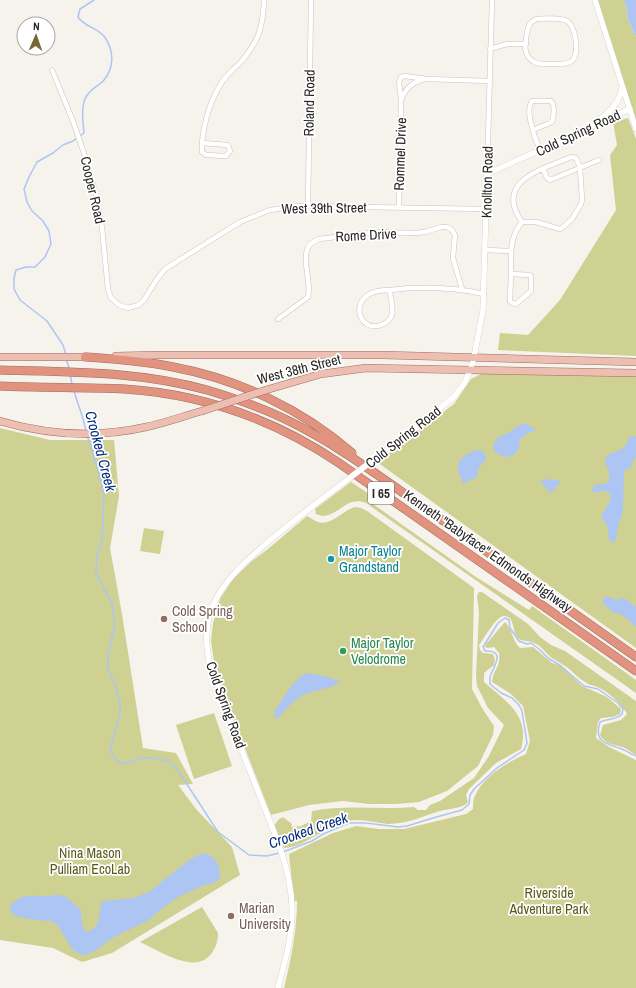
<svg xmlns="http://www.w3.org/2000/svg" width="636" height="988" font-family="'Archivo Narrow',sans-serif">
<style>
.green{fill:#ced192}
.water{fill:#adc5f3}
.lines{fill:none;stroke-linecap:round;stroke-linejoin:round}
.stream{stroke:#adc5f3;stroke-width:1.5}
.minor-casing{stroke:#c6c3bd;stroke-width:5.5}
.tertiary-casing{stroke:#c6c3bd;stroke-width:6}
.primary-casing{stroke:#a06d5f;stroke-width:8}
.motorway-casing{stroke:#a06d5f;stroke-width:9}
.minor{stroke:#fff;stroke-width:4.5}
.tertiary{stroke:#fff;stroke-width:5.5}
.primary{stroke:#edbeb2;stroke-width:7}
.motorway{stroke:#e1937f;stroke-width:8}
.tertiary-bridge-casing{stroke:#c6c3bd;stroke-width:6;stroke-linecap:butt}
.primary-bridge-casing{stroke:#a06d5f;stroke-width:8;stroke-linecap:butt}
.tertiary-bridge{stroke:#fff;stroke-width:5.5}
.primary-bridge{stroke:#edbeb2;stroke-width:7}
.culture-dot{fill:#0f9aa8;stroke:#fff;stroke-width:1.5}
.education-dot{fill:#8d6e63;stroke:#fff;stroke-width:1.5}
.leisure-dot{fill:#2e9e5b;stroke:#fff;stroke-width:1.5}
.labels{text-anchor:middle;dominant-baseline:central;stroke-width:3.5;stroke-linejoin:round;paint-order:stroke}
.shield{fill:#fff;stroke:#686766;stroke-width:1}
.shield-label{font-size:13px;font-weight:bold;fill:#272624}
.street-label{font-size:14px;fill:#272624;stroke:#fff}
.culture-label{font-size:14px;fill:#0d838f;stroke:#fff;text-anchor:start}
.education-label{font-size:14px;fill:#785e54;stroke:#fff;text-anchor:start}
.leisure-label{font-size:14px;fill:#27864d;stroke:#fff;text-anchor:start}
.park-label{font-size:14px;fill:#5a5b18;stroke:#fff}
.water-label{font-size:15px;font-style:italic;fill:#062e81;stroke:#fff}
</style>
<rect width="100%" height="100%" fill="#f6f3ed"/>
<path class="green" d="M597 0H623L626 4 628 20 636 37V122Z
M628 118 636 139V356L498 350 500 333 528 335 560 300 616 210 610 155 617 145 613 122Z
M489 373 636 376V648L377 462 454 404 471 379 481 374Z
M0 428 50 440H114L119 496 110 548 122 614 143 748 176 753 193 784 178 785 196 809 232 847 240 875 112 953 82 962 53 948 0 940Z
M351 482 378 500 377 502 371 501 373 504 476 577 529 610 532 606 636 680V693L366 503C344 494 336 523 316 514L315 509Z
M355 507 361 508 367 511 474 588 472 689 482 708 494 726 493 735 478 766 447 791 419 802 396 804H369L343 801 309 805 271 815 229 707 214 661 211 641 213 623 220 599 233 579 252 561 268 549 307 516C311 518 315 521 318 522 332 526 343 510 355 507Z
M144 528 164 531 160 554 140 551Z
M479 592H482L528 624 540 637 551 645 565 651 636 701V755C632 753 629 750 625 748 615 744 606 746 600 735L603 725 621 720 627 714C620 702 608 691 595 686 592 685 589 685 587 683 578 679 573 671 565 666 561 663 556 661 552 658 545 653 542 646 534 643 529 640 520 642 517 637 512 631 515 616 504 616 496 616 484 639 479 645L480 650 483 653 493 654 495 659 494 665 484 673V682C505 701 531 715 521 749L496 763 469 789 466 795 468 802 465 805C458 808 451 809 444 810 424 815 409 824 388 824 375 823 361 818 348 821 337 824 327 829 317 835 306 841 298 847 284 848L274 826 278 820 283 817 292 824 291 827 301 826 311 821 312 811C346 804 380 810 414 807L418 810H426L430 805 440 801 474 778 489 756 504 725 488 708 477 686 476 675 479 613 477 596Z
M505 622C513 629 512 641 520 648L533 647 552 663 561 666 582 686 607 697 621 709 620 714 613 717 601 718 598 722 596 738 609 747 636 760V988H284C291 959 297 931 297 901H294L289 854 333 833 356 826 379 829H404L466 814 473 809C473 805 473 799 475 796 483 776 508 762 526 754L530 741 523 706 511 694 492 682C493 669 501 668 499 653L494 647 488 648 485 647 486 644Z
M214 713 232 766 194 779 176 725Z
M202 907 218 933C218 941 216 947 211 954 195 975 160 951 140 942Z"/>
<path class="water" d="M623 0H636V37L628 20 626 4Z
M523 423 536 429C532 433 524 433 521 439 518 445 520 452 513 455 503 461 486 450 497 439 499 436 504 435 508 433 513 430 518 426 523 423Z
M632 436H636V457L632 462 631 467 626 470 624 472 623 512 618 525 616 539 613 542H610L607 525 601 517C602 512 619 495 605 491 601 490 596 493 592 492V489L595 485 607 483 609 481C611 472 605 467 605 459L608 455 624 448 629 438Z
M476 450 484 452 486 459 478 469 477 477 463 484 458 470 459 461 467 454Z
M549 479 560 481 561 482 550 493 541 482 543 480Z
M606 596 617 600 624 598 636 607V627L621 614 614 613 603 603V599Z
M308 673 328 677 340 681C332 690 316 689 305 694 293 700 286 709 277 719L275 718 274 716 275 711C282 701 295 675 308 673Z
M204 853C217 857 220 866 220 878L214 883 204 885 178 897 160 910 149 920 112 938 98 949 88 954 81 955 73 950 58 926 52 921 34 920 16 916 11 912 10 906C19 893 34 896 48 896 52 896 56 894 60 895 68 896 75 905 81 910L82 924 85 932C104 929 96 912 103 901L133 898 149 892 192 858Z"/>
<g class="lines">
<path class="stream" d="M66 355 63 345 47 321 20 300 14 289V278L16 270 26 267H35L45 257 51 244 49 231 43 221 32 211 27 202 24 189 29 177 37 162 53 153 63 145 73 141 84 133C83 122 80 103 88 94 92 88 100 85 104 80 114 68 114 52 106 39 99 27 85 28 78 17L80 9 94 0
M66 359 69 368
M70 374 72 384
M74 390C77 404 84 417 86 432
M87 435 99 473 104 494 102 539 97 557 96 573 104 589 112 602 115 625 108 654V669L115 685 120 702V712L111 746 112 755 117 761 124 764 141 758H154L168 761 179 772 218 832 249 855 267 856 279 853
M283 852 312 841 323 834 349 823H366L398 827 407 826 433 818 462 810 469 804 470 795 475 788 497 768 524 750 527 743 522 711 519 705 512 698 501 693 490 684C490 682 490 679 490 677 493 667 507 650 485 651L483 647 498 623 505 618 509 620 510 628 519 641 527 644 531 643 539 649 548 658 561 666 584 686 598 689 618 703 623 709 622 714C615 721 607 718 600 722 594 741 604 743 619 748 624 749 630 754 636 756"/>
<g class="minor-casing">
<path id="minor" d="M536 19C543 18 562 18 567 21 576 26 581 57 570 62 565 65 558 64 552 64 546 64 539 65 534 62 531 60 527 56 526 52 524 46 527 31 529 25 531 22 533 21 536 19Z
M490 49 507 44H526
M52 70 73 121 87 162 96 196 102 228 108 289 111 298 119 305 128 308 138 305 144 300 157 279 165 269 240 222 270 210 299 206 486 209
M401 98 399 82 401 77 405 76 427 79 489 81
M532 101H551C555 105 554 116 552 122L533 130C530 122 527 108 532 101Z
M533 130 534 135 540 150
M202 143C204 122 210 101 222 82 227 74 234 69 241 62 259 40 263 28 264 0
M202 143 228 145 230 151 226 156 206 155 202 152Z
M571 157 576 158 580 167 582 200 581 204 572 219 563 227 560 229 536 222H522C493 181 543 169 571 157Z
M543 169 547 178 550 180 599 160
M487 174 492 0
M308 206 311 0
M399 208 401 100C406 88 412 82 425 79
M485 250 511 251
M511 274 530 275 531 276V291L516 304 512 303 510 301Z
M511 274C511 254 509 238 522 222
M390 290C390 298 394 308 392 315 390 319 387 323 383 324 358 337 343 289 390 290Z
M390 290C422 286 452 287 484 294
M278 319 308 297C313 278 294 247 319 239L379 232 414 233 425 232 441 227H447L452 230 455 235 453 258 462 289"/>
</g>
<g class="tertiary-casing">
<path id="tertiary" d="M595 0 636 129
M600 119C611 111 620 101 622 88
M393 445 454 397 465 382 473 362 483 310 487 174 630 109
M278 988C285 961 293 935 292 907 291 870 275 834 261 799 244 756 226 712 211 668 194 608 227 577 269 541 292 522 315 504 339 486"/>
</g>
<g class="primary-casing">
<path id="primary" d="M116 356 158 355H383L636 362
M0 357H90
M266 390 321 374 366 368 636 373
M0 421C48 435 97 438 146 427 165 423 184 416 202 411"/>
</g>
<g class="motorway-casing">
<path id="motorway" d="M85 357C114 359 144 361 173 367 238 379 302 409 352 453
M0 370C70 372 140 371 207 390 234 398 260 407 285 419 341 446 391 485 442 520 507 566 571 611 636 657
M0 386C42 388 83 387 125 389 202 394 275 420 339 463L636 671"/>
</g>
<use href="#minor" class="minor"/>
<use href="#tertiary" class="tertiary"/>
<use href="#primary" class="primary"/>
<use href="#motorway" class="motorway"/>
<g class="tertiary-bridge-casing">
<path id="tertiary-bridge" d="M339 486 393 445"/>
</g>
<g class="primary-bridge-casing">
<path id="primary-bridge" d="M202 411 266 390"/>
</g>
<use href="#tertiary-bridge" class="tertiary-bridge"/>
<use href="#primary-bridge" class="primary-bridge"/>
</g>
<circle class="culture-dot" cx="331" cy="559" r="4"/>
<g class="education-dot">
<circle cx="164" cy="619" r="4"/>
<circle cx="231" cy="916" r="4"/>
</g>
<circle class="leisure-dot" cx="343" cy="651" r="4"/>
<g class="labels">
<rect class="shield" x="368" y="482" width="26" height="22" rx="3"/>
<g class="shield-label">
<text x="381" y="493">I 65</text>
</g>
<g class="street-label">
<text transform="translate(309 103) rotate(-89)">Roland Road</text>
<text transform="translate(578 133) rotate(-25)">Cold Spring Road</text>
<text transform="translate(400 154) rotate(-88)">Rommel Drive</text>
<text transform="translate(487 182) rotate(-89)">Knollton Road</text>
<text transform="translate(93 190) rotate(77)">Cooper Road</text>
<text transform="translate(324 208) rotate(-1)">West 39th Street</text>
<text transform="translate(366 235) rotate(-3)">Rome Drive</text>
<text transform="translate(299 369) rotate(-14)">West 38th Street</text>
<text transform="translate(403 437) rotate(-38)">Cold Spring Road</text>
<text transform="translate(488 551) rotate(35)">Kenneth "Babyface" Edmonds Highway</text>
<text transform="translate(226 705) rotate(70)">Cold Spring Road</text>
</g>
<g class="culture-label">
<text x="339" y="551">Major Taylor<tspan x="339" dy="16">Grandstand</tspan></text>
</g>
<g class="education-label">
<text x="172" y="611">Cold Spring<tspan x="172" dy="16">School</tspan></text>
<text x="239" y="908">Marian<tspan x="239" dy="16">University</tspan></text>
</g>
<g class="leisure-label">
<text x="351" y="643">Major Taylor<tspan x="351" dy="16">Velodrome</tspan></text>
</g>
<g class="park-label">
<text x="90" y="853">Nina Mason<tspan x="90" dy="16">Pulliam EcoLab</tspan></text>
<text x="549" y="893">Riverside<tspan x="549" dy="16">Adventure Park</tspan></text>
</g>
<g class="water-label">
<text transform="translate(101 451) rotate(75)">Crooked Creek</text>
<text transform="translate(308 830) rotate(-19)">Crooked Creek</text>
</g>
</g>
<g transform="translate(36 36) rotate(2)"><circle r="19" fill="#ffffff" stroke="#a9a8a7"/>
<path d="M0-3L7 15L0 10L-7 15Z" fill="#786735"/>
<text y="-6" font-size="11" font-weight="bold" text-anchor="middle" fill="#272624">N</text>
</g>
</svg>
